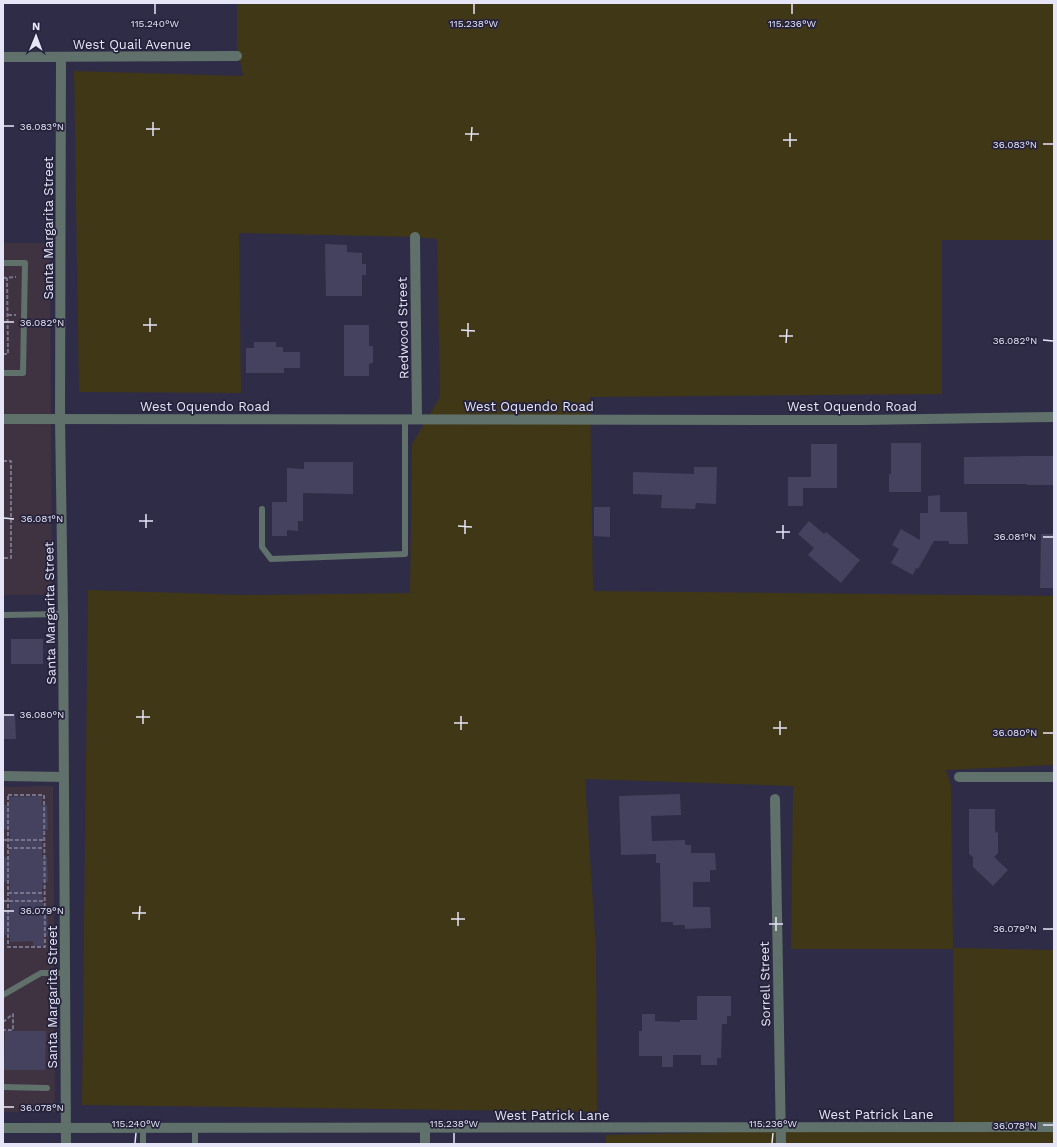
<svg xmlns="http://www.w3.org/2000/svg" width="1057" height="1147" font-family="'Work Sans',sans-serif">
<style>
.commercial{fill:#3f3341}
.sand{fill:#403717}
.building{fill:#45425f}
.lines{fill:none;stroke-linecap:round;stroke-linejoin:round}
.path{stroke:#76748b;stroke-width:2;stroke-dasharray:4 2;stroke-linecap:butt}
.service{stroke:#60706a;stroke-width:6}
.minor{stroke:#60706a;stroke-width:10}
.tertiary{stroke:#60706a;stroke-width:10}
.ticks{fill:none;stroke:#e6e5f7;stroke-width:1.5}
.labels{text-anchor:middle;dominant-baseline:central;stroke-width:3.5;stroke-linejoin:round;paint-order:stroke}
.street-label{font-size:13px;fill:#e6e5f7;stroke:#25223c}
.ticks-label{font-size:10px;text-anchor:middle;fill:#e6e5f7;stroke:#25223c;stroke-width:3.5;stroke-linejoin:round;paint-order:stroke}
</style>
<rect width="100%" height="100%" fill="#2f2c47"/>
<path class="commercial" d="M3 243H50L52 595H3Z
M53 786 55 1112H3V787Z"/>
<path class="sand" d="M237 3H1054V240H942V394L590 397 593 591 1054 596V765L946 770 951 786 953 948 1054 950V1144H606V1135L954 1127 953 949H791L793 786 585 779 596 951 597 1112 82 1105 88 590 244 595 410 593 412 444 440 397 437 239 415 237 239 233 241 393 79 392 74 71 243 76 237 46Z"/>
<path class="building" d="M325 244 347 245V252L362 253V264H366V275H362V296H326Z
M344 325H369V346H373V363L369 364V376H344Z
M254 342H276V347H283V352H300V368H284V373H246V348H254Z
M891 443H921V492H889V474H891Z
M811 444H837V488H803V506H788V477H811Z
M1027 456H1054V485H1027V484H964V457Z
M304 462H353V494L303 493V521H298V531L287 530V536H272V502H287V468L304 469Z
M694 467H717L716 504 696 503 695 509 661 508 662 495 633 494V472L694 474Z
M940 495V512H967L968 544H949V541H934L918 569 916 568 913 575 891 563 899 549 892 545 901 529 920 540V513H928V496Z
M594 507H610V537L594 536Z
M809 521 824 534 826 532 860 560 841 583 808 555 814 548 798 534Z
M1041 534H1054V588H1040Z
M11 639H43V664H11Z
M15 714 16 739H3V715Z
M680 794 681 815 651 816 652 841 685 840V845H691V853H715L716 870H710V882H693V907H710L711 928 685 929V925H673V922H661L660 863H656V854L621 855 619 796Z
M42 796V805H47L48 830H44V839H42V857H47L48 882H43L42 891 43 910H47L48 936 44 935V946H33V941L10 942V934L3 935V910H10V882H3V857H9V850L10 849V829H3V805H9V797Z
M969 809H995V831L998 833V853L994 857 1008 870 993 886 973 867V857L969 854Z
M697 996H731V1016H727V1024H722L721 1058H717V1065H701V1055H673V1067H662V1056H639V1031H642V1014H655V1021L680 1022V1020H697Z
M5 1031H46L45 1070H4Z"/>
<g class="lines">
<path class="path" d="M3 278 16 277
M8 315H16
M3 354H8L7 278
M3 461H11V558H3
M8 795H44L45 947H8Z
M3 840H44
M8 848H44
M8 893H44
M3 901H44
M3 1022 13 1014V1030H3"/>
<path class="service" d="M3 263H25L23 373H3
M262 509V547L271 559 405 554V419
M3 615 63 614
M3 995 41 973H65
M3 1087 47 1088
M143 1128V1144
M195 1128V1144"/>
<path class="minor" d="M3 57 237 56
M61 57 60 419 63 614 66 1144
M415 237 417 419
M3 776 64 777
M959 777H1054
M775 799 781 1144
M425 1128V1144"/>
<path class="tertiary" d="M3 419 863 420 1054 417
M3 1128 1054 1127"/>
</g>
<path class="ticks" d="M155 14V4M474 14V4M792 14V4M4 126H14M146 129H160M465 134H479M153 136V122M783 140H797M471 141 472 127M1043 144H1053M790 147V133M4 322H14M143 325H157M461 330 475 331M150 332V318M779 336H793M468 337V323M1043 340 1053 341M786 343 787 329M4 518 14 519M139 521H153M458 526 472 527M146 528V514M776 532H790M465 534V520M1043 537H1053M783 539V525M4 715H14M136 717H150M454 723H468M143 724V710M773 728H787M461 730V716M1043 733H1053M780 735V721M4 911H14M132 913H146M451 919H465M139 920 140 906M769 924H783M458 926V912M1043 929H1053M776 931V917M4 1107H14M1043 1125H1053M135 1143 136 1133M454 1143V1133M772 1143 773 1133"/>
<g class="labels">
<g class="street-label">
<text x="132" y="44">West Quail Avenue</text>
<text transform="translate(48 228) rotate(-90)">Santa Margarita Street</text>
<text transform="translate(403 328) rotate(-91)">Redwood Street</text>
<text x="205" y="406">West Oquendo Road</text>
<text x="529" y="406">West Oquendo Road</text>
<text x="852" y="406">West Oquendo Road</text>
<text transform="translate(50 613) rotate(-91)">Santa Margarita Street</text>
<text transform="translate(765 984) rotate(-91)">Sorrell Street</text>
<text transform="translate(52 997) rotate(-90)">Santa Margarita Street</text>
<text x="876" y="1114">West Patrick Lane</text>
<text x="552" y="1115">West Patrick Lane</text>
</g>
</g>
<g class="ticks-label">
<text x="155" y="27">115.240°W</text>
<text x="474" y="27">115.238°W</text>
<text x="792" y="27">115.236°W</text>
<text x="42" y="130">36.083°N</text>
<text x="1015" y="148">36.083°N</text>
<text x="42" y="326">36.082°N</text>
<text x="1015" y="344">36.082°N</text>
<text x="42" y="522">36.081°N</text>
<text x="1015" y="540">36.081°N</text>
<text x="42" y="718">36.080°N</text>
<text x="1015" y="736">36.080°N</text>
<text x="42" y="914">36.079°N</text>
<text x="1015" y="932">36.079°N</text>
<text x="42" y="1111">36.078°N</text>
<text x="136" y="1127">115.240°W</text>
<text x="454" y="1127">115.238°W</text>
<text x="773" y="1127">115.236°W</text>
<text x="1015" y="1129">36.078°N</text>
</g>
<rect width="1057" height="1147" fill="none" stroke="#e6e5f7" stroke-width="8"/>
<g transform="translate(36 36) rotate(1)" stroke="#25223c" stroke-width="3" paint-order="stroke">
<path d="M0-3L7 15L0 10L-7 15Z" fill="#e6e5f7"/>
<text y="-6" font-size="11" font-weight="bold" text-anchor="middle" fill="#e6e5f7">N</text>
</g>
</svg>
